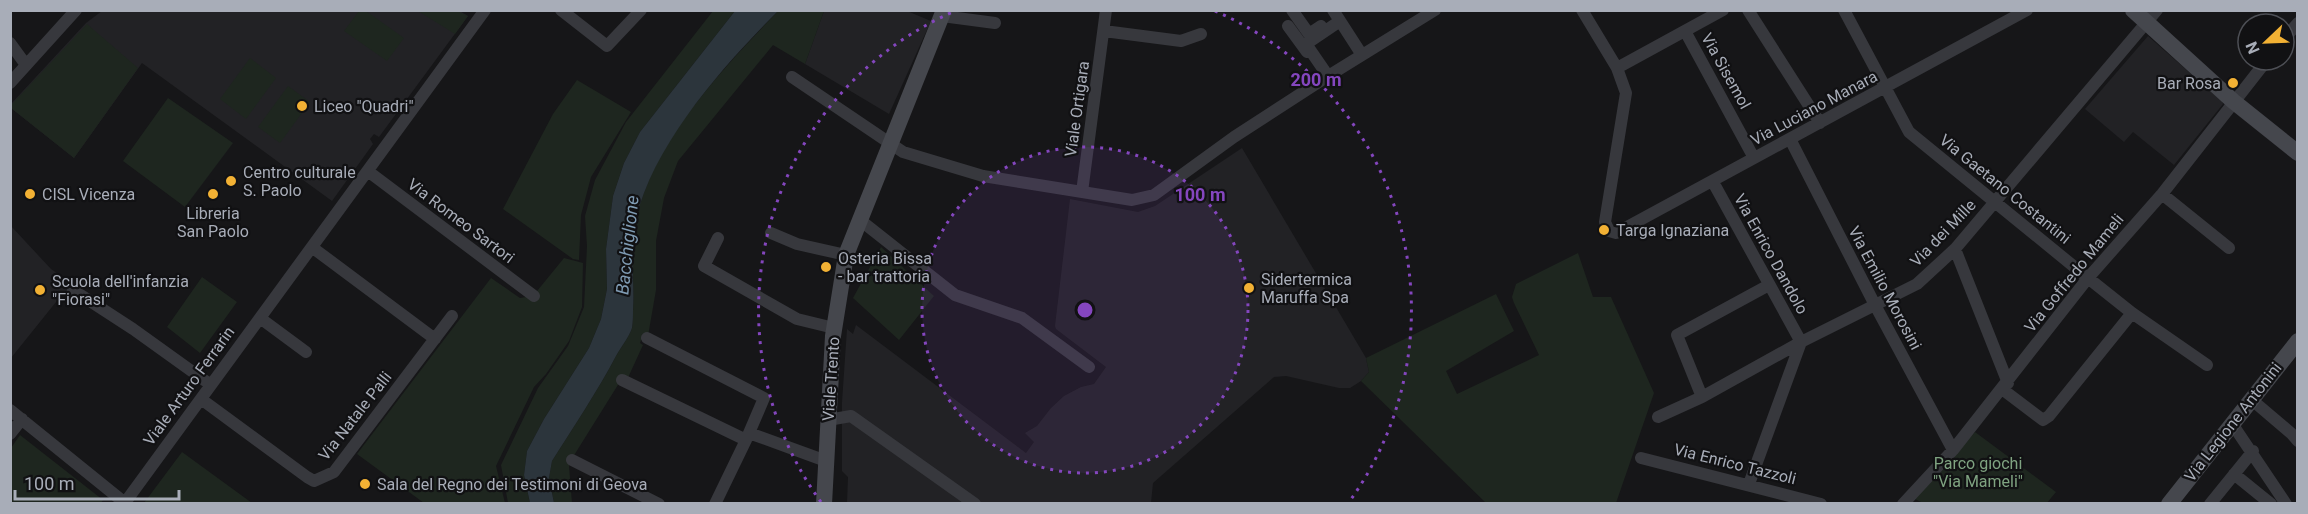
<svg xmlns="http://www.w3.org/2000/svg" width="2308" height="514" font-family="Roboto,sans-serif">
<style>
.built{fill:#222225}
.green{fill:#1e261f}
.water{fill:#2c353c}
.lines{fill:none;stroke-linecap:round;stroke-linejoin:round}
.street{stroke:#37383d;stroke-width:12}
.secondary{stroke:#45474d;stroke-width:16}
.ring{fill:none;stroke:#8446be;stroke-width:3;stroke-dasharray:3 6}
.poi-dot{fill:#f2b134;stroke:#111113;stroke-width:2}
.labels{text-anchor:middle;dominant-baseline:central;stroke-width:4.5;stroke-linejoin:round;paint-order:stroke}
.street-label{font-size:16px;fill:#a8adb8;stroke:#111113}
.poi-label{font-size:16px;fill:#a8adb8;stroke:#111113;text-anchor:start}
.park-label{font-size:16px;fill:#7fa381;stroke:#111113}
.water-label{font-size:18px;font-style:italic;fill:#7f9bb3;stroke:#111113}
.centre{fill:#8446be;stroke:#111113;stroke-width:3}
.ring-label{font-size:18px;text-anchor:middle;font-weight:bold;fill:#8446be;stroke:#111113;stroke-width:4.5;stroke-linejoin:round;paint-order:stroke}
</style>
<rect width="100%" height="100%" fill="#161618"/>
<path class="built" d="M458 10 468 16 379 137 374 134 370 139 373 144 332 201 142 63 74 158 11 108 10 105 86 23 102 11Z
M824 11H907L931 21 889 114 805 64Z
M2148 36 2222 101 2223 104 2174 165 2133 132 2124 142 2085 109Z
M1242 148 1366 358 1369 372 1361 381 1350 388H1339L1286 376 1274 377 1153 483 1151 503H847L848 477 842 471V402L847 329 853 334 856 325 1026 453 1034 442 1025 433 1037 426 1051 408 1064 396 1081 387 1094 384 1106 367 1056 329 1055 326 1070 199 1138 212 1155 206Z
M11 226 51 269 73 284 63 299 60 297 11 358Z"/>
<path class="green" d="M359 11H366L404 38 387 61 344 31Z
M418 11H457L468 16 455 34Z
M713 11H735L640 132 624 163 613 196 606 249 607 289 601 319 589 348 544 419 527 451 524 475 530 503H508L501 465 538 388 568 346 584 307 587 246 585 216 595 180 626 122Z
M778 11H824L805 64 773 45 678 161 664 198 656 241V290L648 336 643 334 640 343 643 345 626 382 621 380 573 457 569 466 572 503H554L549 478 552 461C574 426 597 392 616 356 621 347 629 337 632 328 633 322 633 315 633 310 635 279 629 249 636 219 655 138 723 69 778 11Z
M87 24 138 68 74 158 11 108V105Z
M250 58 276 78 246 119 220 99Z
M577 80 631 112 591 177 581 215 579 260 573 259 503 209 553 114Z
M288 86 310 102 280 143 258 127Z
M168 98 233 143 185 207 123 161Z
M881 247 934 296 899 340 853 298Z
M1578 253 1593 297H1611L1654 393 1616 503H1486L1361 381 1369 372 1366 358 1496 294 1514 331 1446 371 1457 394 1539 355 1514 303 1512 297 1516 284Z
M564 258 583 263 582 307 569 341 546 374 534 387 496 466 505 503H424L357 454 491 278 520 298 533 296Z
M202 277 237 302 200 353 167 327Z
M1975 432 2056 492 2046 504H1925L1913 498Z
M20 435 103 500 101 503H11V448Z
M182 452 252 503H144Z"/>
<path class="water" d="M735 11H778C724 65 654 143 636 219 629 249 635 279 633 310 633 315 633 322 632 328 629 337 621 347 616 356 597 392 574 426 552 461L549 478 554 503H530L524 475 527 451 544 419 589 348 601 319 607 289 606 249 613 196 624 163 640 132Z"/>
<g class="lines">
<path class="street" d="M561 10 607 46 641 10
M1292 10 1309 34 1321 26
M1333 10 1362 55
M1582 10 1617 68 1626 93 1605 222 1609 231 1616 233 2027 10
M1748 10 1820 123
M1844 10 1909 132 2088 278 2132 313 2207 365
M942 16 995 23
M1288 26 1307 52
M1104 31 1181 41 1201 34
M1685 31 1754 158
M2284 39 2298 23
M10 43 26 65
M1617 68 1723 10
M1328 76 1306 44 1340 21
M792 77 903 152 983 176 1132 200 1154 195 1234 137 1325 78 1435 10
M10 83 76 10
M1790 139 1875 305 1953 450
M369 172 534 296
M1713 182 1801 342
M1082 192 1106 10
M2162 194 2229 248
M860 220 955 295 1022 318 1089 367
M771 233 797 244 846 255
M718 238 704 266 797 319 834 328
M313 248 435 339
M1955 249 2008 383
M73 290 133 329 211 385
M260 318 306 352
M647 338 764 398 746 440 715 504
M622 380 746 440
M2002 389 2043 420 2049 416 2132 313
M1702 397 1677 335 1769 285
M201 399 307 477 314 481 334 472 452 316
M2252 400 2292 434 2298 441
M10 410 125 503
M1658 417 1702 397 1801 342 1917 284 1955 249 2157 10
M828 420 851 416 975 504
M2233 425 2286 504
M749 433 826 461
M10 434 22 419
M1641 458 1821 504
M572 460 659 504
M2234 474 2271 504
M1749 484 1801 342
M124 504 485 10
M1903 504 1953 450 2088 278 2162 194 2267 60
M2210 504 2253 451"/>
<path class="secondary" d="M2133 10 2233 101 2298 153
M824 504 833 336 846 255 944 10
M2169 504 2298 341"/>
</g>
<circle cx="1085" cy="310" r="163" fill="#8446be" fill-opacity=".12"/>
<g class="ring">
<circle cx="1085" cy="310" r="163"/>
<path d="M821 502A326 326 0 0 1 955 11M1215 11A326 326 0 0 1 1349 502"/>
</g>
<g class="poi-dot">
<circle cx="2233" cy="83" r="6"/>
<circle cx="302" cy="106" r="6"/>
<circle cx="231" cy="181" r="6"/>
<circle cx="30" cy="194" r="6"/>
<circle cx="213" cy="194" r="6"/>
<circle cx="1604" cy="230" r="6"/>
<circle cx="826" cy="267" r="6"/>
<circle cx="1249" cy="288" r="6"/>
<circle cx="40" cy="290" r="6"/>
<circle cx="365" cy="484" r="6"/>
</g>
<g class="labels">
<g class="street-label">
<text transform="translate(1726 71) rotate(61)">Via Sisemol</text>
<text transform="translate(1814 108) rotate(-28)">Via Luciano Manara</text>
<text transform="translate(1077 109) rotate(-82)">Viale Ortigara</text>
<text transform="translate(2005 189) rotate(39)">Via Gaetano Costantini</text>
<text transform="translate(461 221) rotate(37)">Via Romeo Sartori</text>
<text transform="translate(1943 233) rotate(-46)">Via dei Mille</text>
<text transform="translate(1771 254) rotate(61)">Via Enrico Dandolo</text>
<text transform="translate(2074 273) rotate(-51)">Via Goffredo Mameli</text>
<text transform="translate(1885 288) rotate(62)">Via Emilio Morosini</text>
<text transform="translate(831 379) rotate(-86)">Viale Trento</text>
<text transform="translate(189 386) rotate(-54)">Viale Arturo Ferrarin</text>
<text transform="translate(355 416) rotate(-52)">Via Natale Palli</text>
<text transform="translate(2233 422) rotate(-52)">Via Legione Antonini</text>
<text transform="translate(1735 464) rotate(14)">Via Enrico Tazzoli</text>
</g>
<g class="poi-label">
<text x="2221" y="83" text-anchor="end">Bar Rosa</text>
<text x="314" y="106">Liceo "Quadri"</text>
<text x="243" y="172">Centro culturale<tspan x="243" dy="18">S. Paolo</tspan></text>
<text x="42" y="194">CISL Vicenza</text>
<text x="213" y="213" text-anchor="middle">Libreria<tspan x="213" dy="18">San Paolo</tspan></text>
<text x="1616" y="230">Targa Ignaziana</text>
<text x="838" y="258">Osteria Bissa<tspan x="838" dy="18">- bar trattoria</tspan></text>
<text x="1261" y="279">Sidertermica<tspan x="1261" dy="18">Maruffa Spa</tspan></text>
<text x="52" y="281">Scuola dell'infanzia<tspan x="52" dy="18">"Fiorasi"</tspan></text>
<text x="377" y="484">Sala del Regno dei Testimoni di Geova</text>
</g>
<g class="park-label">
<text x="1978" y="463">Parco giochi<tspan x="1978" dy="18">"Via Mameli"</tspan></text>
</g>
<g class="water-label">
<text transform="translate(627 245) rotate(-84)">Bacchiglione</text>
</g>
</g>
<circle cx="1085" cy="310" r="9" class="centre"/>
<g class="ring-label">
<text x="1316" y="86">200 m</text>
<text x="1200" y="201">100 m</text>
</g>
<rect width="2308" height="514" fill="none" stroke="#a8adb8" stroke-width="24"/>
<g transform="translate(2266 42) rotate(247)"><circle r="28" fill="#111113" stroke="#4d4f55" stroke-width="1.5"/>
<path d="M0-4.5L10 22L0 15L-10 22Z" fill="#f2b134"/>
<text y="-9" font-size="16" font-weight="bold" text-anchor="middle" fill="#a8adb8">N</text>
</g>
<path d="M15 490v9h164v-9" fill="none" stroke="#a8adb8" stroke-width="3"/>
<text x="24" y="490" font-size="18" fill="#a8adb8" stroke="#111113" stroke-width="4.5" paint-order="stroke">100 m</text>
</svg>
